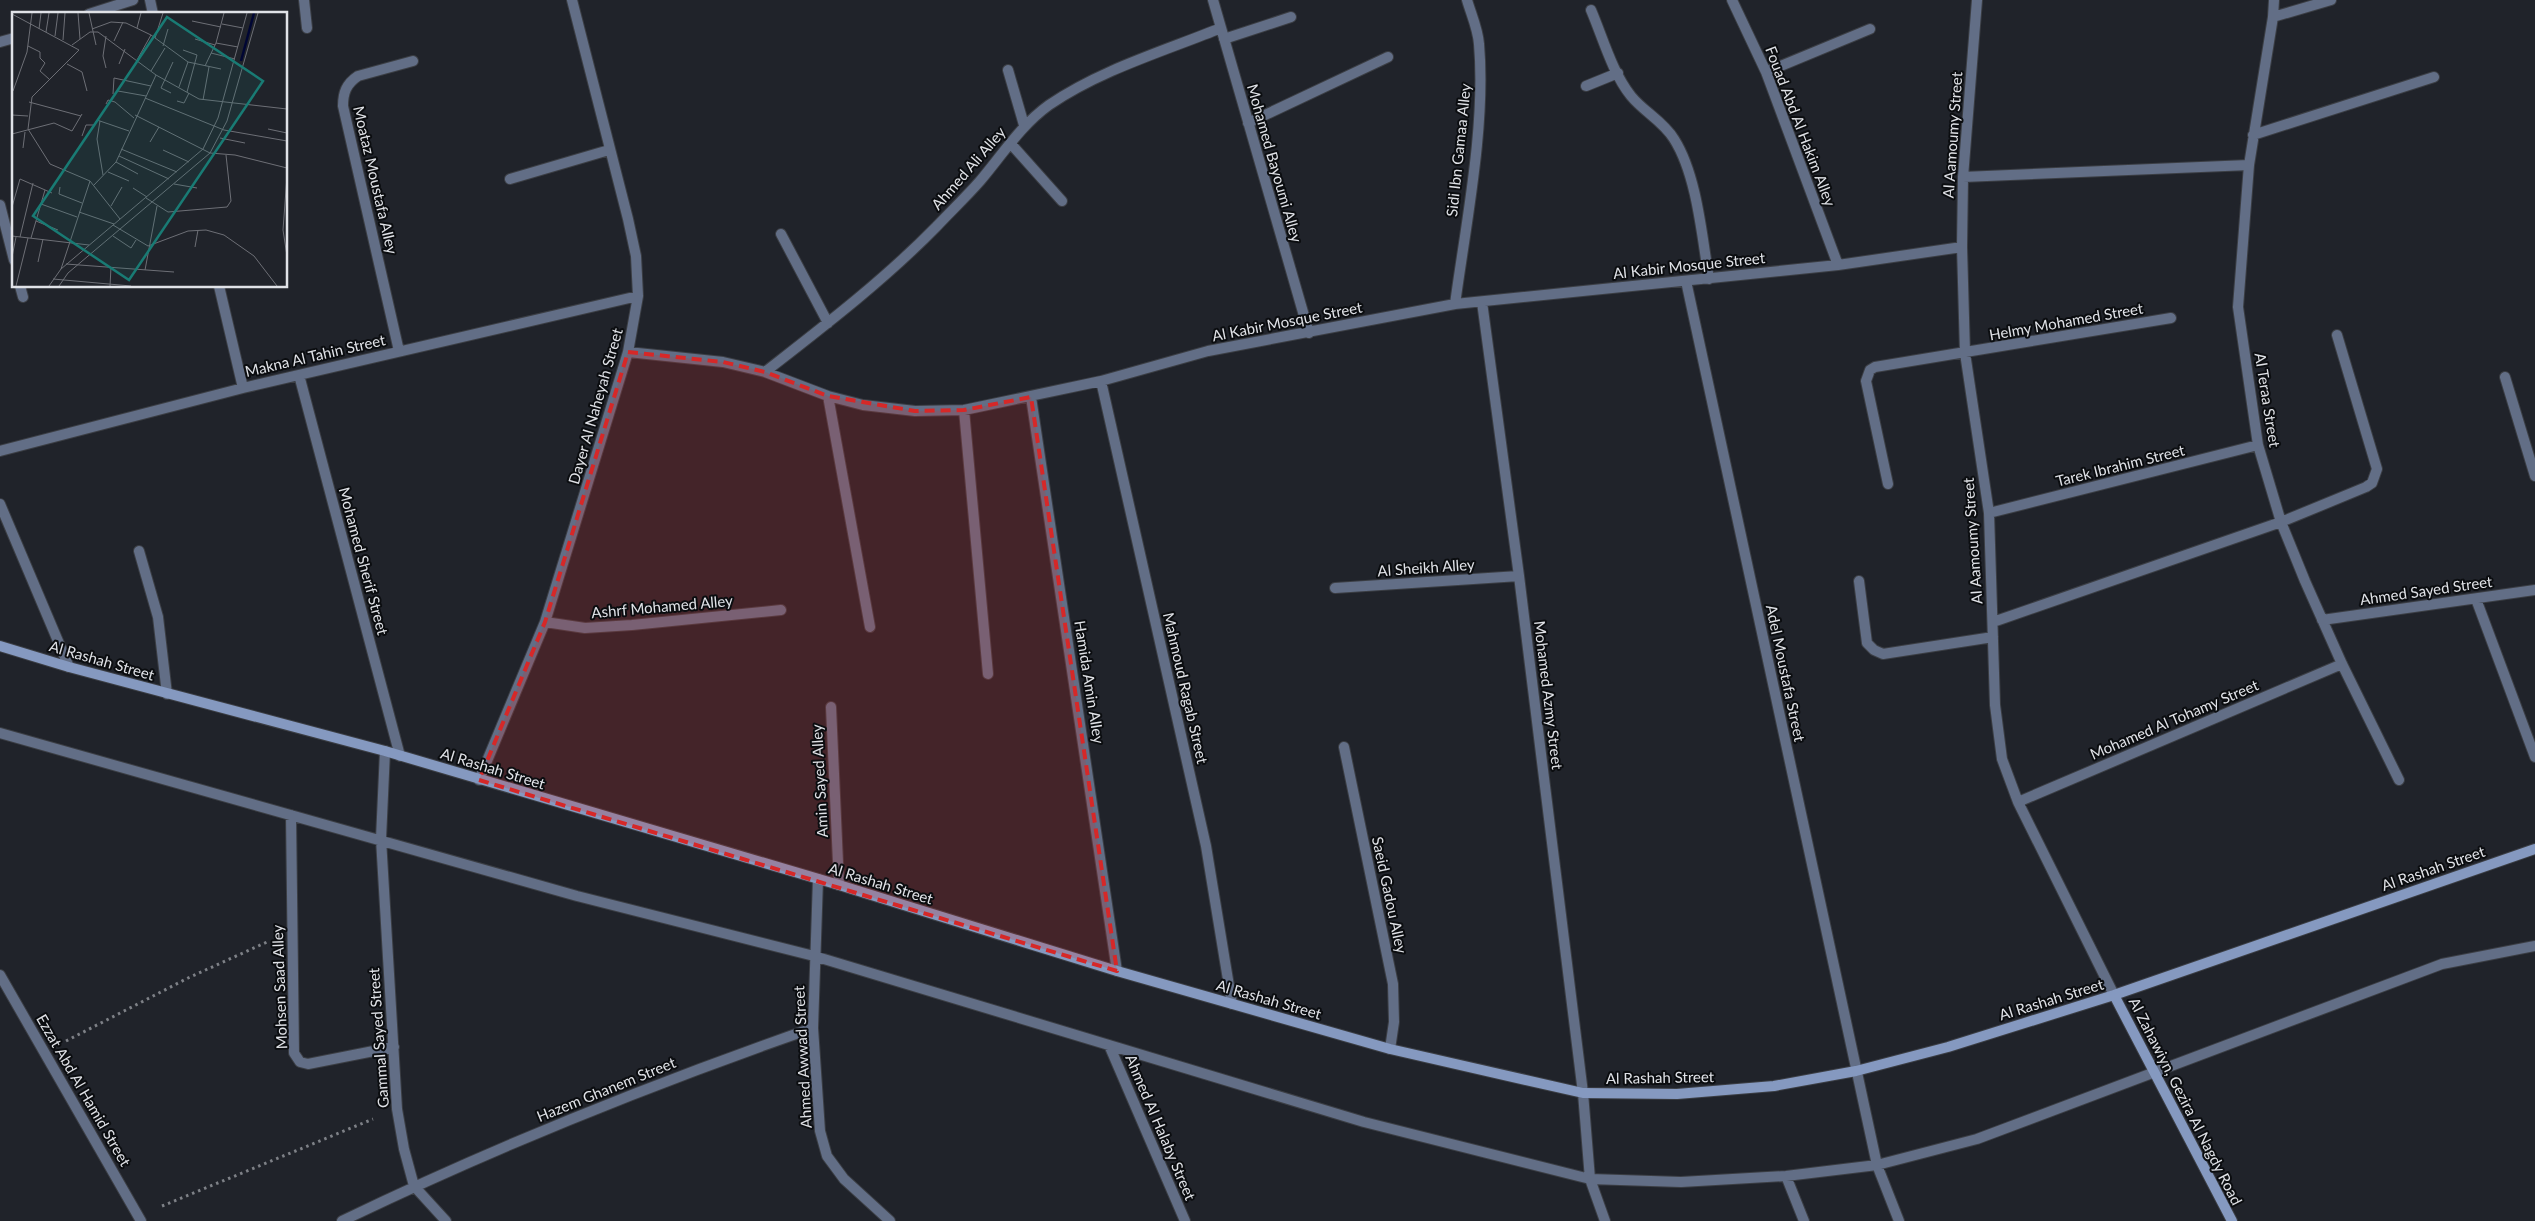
<svg xmlns="http://www.w3.org/2000/svg" width="2535" height="1221" font-family="Lato,sans-serif">
<style>
.lines{fill:none;stroke-linecap:round;stroke-linejoin:round}
.street-casing{stroke:#3b3e44;stroke-width:12}
.secondary-casing{stroke:#3b3e44;stroke-width:12}
.path{stroke:#7e8187;stroke-width:3;stroke-dasharray:2.5 4;stroke-linecap:butt}
.street{stroke:#626e86;stroke-width:10}
.secondary{stroke:#8599c0;stroke-width:10}
.marked{fill:#d62828;fill-opacity:0.2;stroke:#d62828;stroke-width:4;stroke-dasharray:10 6;stroke-linejoin:round}
.labels{text-anchor:middle;dominant-baseline:central;stroke-width:4;stroke-linejoin:round;paint-order:stroke}
.street-label{font-size:15px;fill:#e0e2e7;stroke:#0b0d10}
.inset-river{fill:none;stroke:#000634;stroke-width:2.5}
.inset-road{fill:none;stroke:#6d6f76;stroke-width:1}
.view{fill:#197b74;fill-opacity:0.15;stroke:#197b74;stroke-width:2.5}
.inset-edge{fill:none;stroke:#e0e2e7;stroke-width:2.5}
</style>
<rect width="100%" height="100%" fill="#20232a"/>
<g class="lines">
<g class="street-casing">
<path id="street" d="M150 0 153 14
M304 0 307 28
M1213 0 1309 333
M1732 0 1766 72 1838 265
M1977 0 1963 177 1962 247 1965 353 1989 513 1995 705 2002 759 2018 802 2114 995
M2274 0 2273 17 2249 165 2238 307 2258 445 2281 522 2305 581 2342 664 2399 780
M1591 10C1603 38 1612 72 1631 96 1644 112 1663 121 1674 139 1697 175 1702 237 1709 279
M89 14 133 0
M2273 17 2331 0
M1224 39 1291 17
M0 42 14 38
M1008 70 1024 125
M1766 72 1870 29
M1586 86 1618 73
M1248 123 1388 57
M2253 135 2434 77
M1011 144 1062 201
M1963 177 2249 165
M510 179 609 150
M0 205 14 260
M781 234 828 323
M1686 281 1877 1165 1899 1221
M20 286 23 297
M219 286 243 388
M1482 302 1519 576 1583 1093 1590 1179 1605 1221
M1455 304C1466 223 1486 125 1479 44 1478 29 1471 14 1467 0
M399 351 343 106C343 93 346 84 358 76L413 61
M628 352 723 362 765 372 828 396 863 405 915 411 964 410 1101 381 1208 351 1455 304 1838 265 1962 247
M765 372C824 326 883 281 936 227 950 212 966 197 980 181 1002 155 1021 125 1049 105 1100 70 1164 51 1221 28
M299 375 400 756
M2505 377 2535 476
M1101 381 1206 846 1232 1004
M828 396 870 627
M1031 397 1117 971
M964 410 988 674
M0 451 243 388 638 296
M1888 484 1866 381 1870 370 1875 367 2171 318
M0 504 69 667
M1989 513 2258 445
M139 551 158 617 167 694
M1859 581 1867 643 1874 650 1883 654 1993 637
M1335 588 1519 576
M2476 599 2535 757
M2322 620 2535 590
M545 622 585 628 632 625 781 610
M1993 622 2281 522 2366 487 2372 483 2377 469 2337 335
M831 707 839 885
M0 733 577 896 814 956 1364 1122 1590 1179 1681 1182 1786 1176 1877 1165 1977 1139 2442 964 2535 946
M1344 747 1393 984 1394 1022 1390 1049
M385 751 381 839 397 1109 404 1149 414 1186 446 1221
M479 780 545 622 628 352 638 296 636 256 628 219 572 0
M2018 802 2342 664
M291 815 294 1053 300 1062 308 1064 394 1047
M818 879 813 1028 820 1131 827 1156 844 1179 890 1221
M0 975 141 1221
M1109 1045 1185 1221
M1786 1176 1804 1221
M342 1221C495 1147 652 1084 813 1028"/>
</g>
<g class="secondary-casing">
<path id="secondary" d="M0 646 69 667 385 751 839 885 1117 971 1390 1049 1583 1093 1677 1094 1774 1086 1856 1071 1948 1047 2114 995 2535 849
M2114 995 2232 1221"/>
</g>
<path class="path" d="M66 1041 188 978 267 942
M162 1206 373 1119"/>
<use href="#street" class="street"/>
<use href="#secondary" class="secondary"/>
</g>
<path class="marked" d="M628 352 723 362 765 372 828 396 915 411 964 410 1031 397 1117 971 479 780 545 622Z"/>
<g class="labels">
<g class="street-label">
<text transform="translate(1801 126) rotate(69)">Fouad Abd Al Hakim Alley</text>
<text transform="translate(1952 135) rotate(-86)">Al Aamoumy Street</text>
<text transform="translate(1458 150) rotate(-84)">Sidi Ibn Gamaa Alley</text>
<text transform="translate(1275 163) rotate(74)">Mohamed Bayoumi Alley</text>
<text transform="translate(968 168) rotate(-49)">Ahmed Ali Alley</text>
<text transform="translate(376 180) rotate(77)">Moataz Moustafa Alley</text>
<text transform="translate(1689 265) rotate(-6)">Al Kabir Mosque Street</text>
<text transform="translate(1287 321) rotate(-11)">Al Kabir Mosque Street</text>
<text transform="translate(2066 321) rotate(-10)">Helmy Mohamed Street</text>
<text transform="translate(315 355) rotate(-13)">Makna Al Tahin Street</text>
<text transform="translate(2268 400) rotate(81)">Al Teraa Street</text>
<text transform="translate(595 406) rotate(-74)">Dayer Al Naheyah Street</text>
<text transform="translate(2120 465) rotate(-14)">Tarek Ibrahim Street</text>
<text transform="translate(1972 541) rotate(-94)">Al Aamoumy Street</text>
<text transform="translate(364 561) rotate(75)">Mohamed Sherif Street</text>
<text transform="translate(1426 567) rotate(-4)">Al Sheikh Alley</text>
<text transform="translate(2426 590) rotate(-8)">Ahmed Sayed Street</text>
<text transform="translate(662 606) rotate(-5)">Ashrf Mohamed Alley</text>
<text transform="translate(102 660) rotate(16)">Al Rashah Street</text>
<text transform="translate(1786 673) rotate(78)">Adel Moustafa Street</text>
<text transform="translate(1090 682) rotate(81)">Hamida Amin Alley</text>
<text transform="translate(1186 688) rotate(77)">Mahmoud Ragab Street</text>
<text transform="translate(1549 695) rotate(83)">Mohamed Azmy Street</text>
<text transform="translate(2174 719) rotate(-23)">Mohamed Al Tohamy Street</text>
<text transform="translate(493 768) rotate(17)">Al Rashah Street</text>
<text transform="translate(819 781) rotate(-93)">Amin Sayed Alley</text>
<text transform="translate(2433 868) rotate(-19)">Al Rashah Street</text>
<text transform="translate(881 883) rotate(17)">Al Rashah Street</text>
<text transform="translate(1390 895) rotate(78)">Saeid Gadou Alley</text>
<text transform="translate(279 987) rotate(-92)">Mohsen Saad Alley</text>
<text transform="translate(1269 999) rotate(16)">Al Rashah Street</text>
<text transform="translate(2051 999) rotate(-17)">Al Rashah Street</text>
<text transform="translate(378 1038) rotate(-94)">Gammal Sayed Street</text>
<text transform="translate(802 1057) rotate(-93)">Ahmed Awwad Street</text>
<text transform="translate(1660 1077) rotate(-1)">Al Rashah Street</text>
<text transform="translate(606 1089) rotate(-22)">Hazem Ghanem Street</text>
<text transform="translate(84 1090) rotate(60)">Ezzat Abd Al Hamid Street</text>
<text transform="translate(2186 1101) rotate(63)">Al Zahawiyn, Gezira Al Nagdy Road</text>
<text transform="translate(1161 1127) rotate(67)">Ahmed Al Halaby Street</text>
</g>
</g>
<g transform="translate(12 12)">
<rect width="275" height="275" fill="#20232a"/>
<path class="inset-river" d="M229 49 242 1"/>
<path class="inset-road" d="M66 1 68 27M77 1 84 33M275 1V59M0 2 67 38 20 85 16 117 38 152 78 169 108 207M180 9 209 15M210 12 231 16M125 16 129 1M27 17 29 1M80 17 99 10 114 11 139 23 176 50 209 57M34 20 37 1M43 24 46 1M143 26 151 1M183 27 203 33M51 28 53 1M102 29 111 10M204 31 226 35M60 33 78 20H86L144 63 187 87 275 97M16 34 28 40V46L33 51 28 59 37 67M151 34 156 17M171 38 185 43 175 80M199 41 223 47M125 48 139 23M55 52 70 60 75 79M107 52 113 37M193 54 204 31 212 1M94 56 91 44 94 24M139 59 153 36M167 75 176 50M1 79 15 40 20 1M106 79 134 84M159 81 149 76 161 50M101 82 102 66 139 74M133 86 212 118 275 129M191 88 197 55M165 89 172 91 177 81M17 90 69 104M94 92 96 88 103 90 122 106M0 103 16 104M123 103 198 141 223 143 275 156M88 109 85 127 91 163M256 117 275 121M0 122 42 111 60 119 70 102M70 124 74 113H82L85 108 117 119M208 126 233 131M138 130 147 115M11 136 13 120M109 137 165 160M151 138 177 150M107 144 157 167M104 150 126 162M96 160 117 169M275 164 271 218 275 244M162 172 185 176M82 173 104 150 144 63M48 175 47 182 70 191M121 176 135 185M134 186 156 200 215 195 219 189 214 143M29 192 65 205M99 194 110 175M0 195 8 167 40 181M67 200 102 212M24 209 46 218M101 213 136 234 176 219 194 218 212 223 242 244 265 274M0 224 77 233M101 224 119 236 124 228M8 225 21 171M19 226 33 178M183 235 186 218M0 245 4 225M26 250 31 227M54 252 162 260M49 257 78 169M133 258 145 194M41 267 119 274M4 274 16 226M37 274 49 257 191 137 206 106 235 1M47 274 56 261 198 141 215 109 246 1M98 274 99 255"/>
<path class="view" d="M155 5 251 69 117 268 21 204Z"/>
<rect width="275" height="275" class="inset-edge"/>
</g>
</svg>
